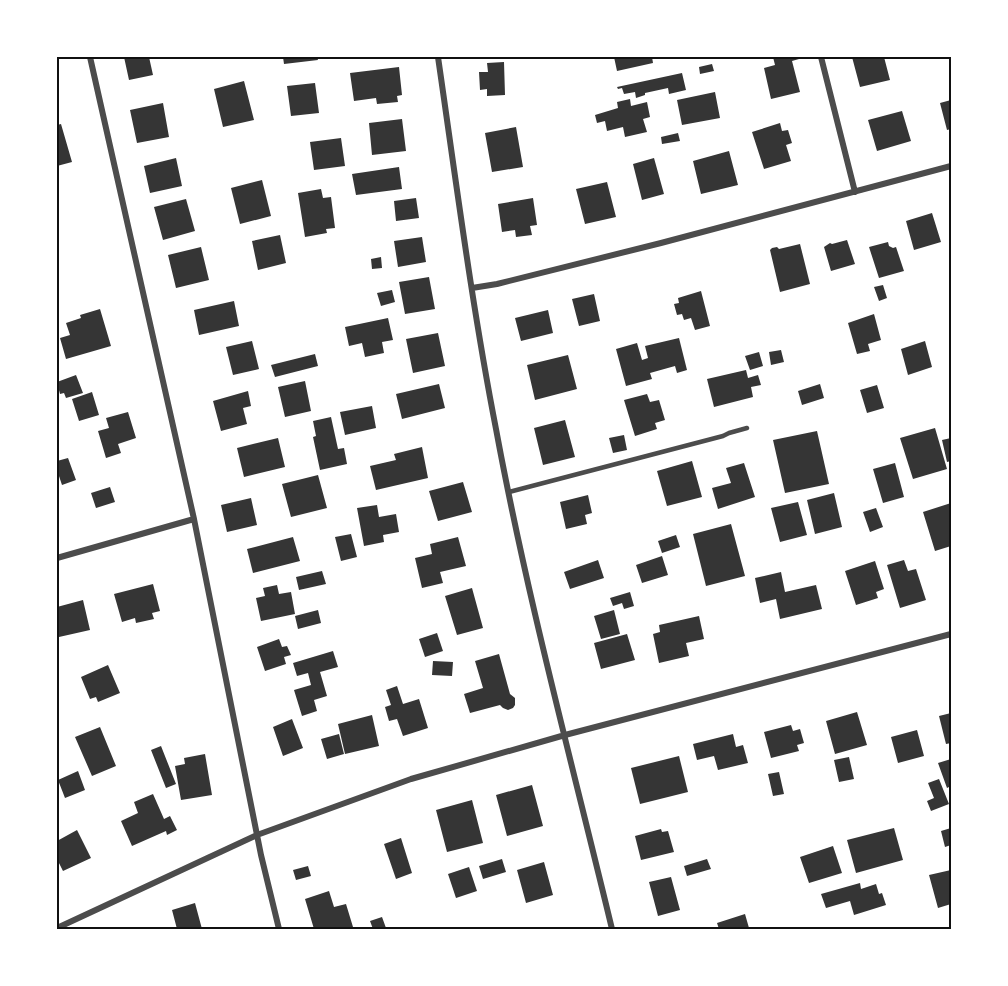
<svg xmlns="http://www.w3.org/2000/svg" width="1008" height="986" font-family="'Varela Round',sans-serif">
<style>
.building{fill:#353535}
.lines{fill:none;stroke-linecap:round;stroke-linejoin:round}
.service{stroke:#4c4c4c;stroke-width:4.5}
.minor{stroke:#4c4c4c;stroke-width:6}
.neatline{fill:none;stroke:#111;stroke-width:2}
</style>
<rect width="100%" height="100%" fill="#fff"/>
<path class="building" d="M124 57H149L153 75 129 80Z
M283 57H317L318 60 284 64Z
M614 57H652L653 63 617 71Z
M773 57H799V59L792 61 800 92 771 99 764 68 775 65Z
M852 57H884L890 80 860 87Z
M504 62 505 95 487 96V89L480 90 479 72H488L487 63Z
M712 64 714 71 700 74 699 67Z
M399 67 402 95 397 96 398 102 377 104 376 98 354 101 350 73Z
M682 73 686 90 669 94 668 88 645 93V95L636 98 635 92 624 94 622 88 618 89 617 87Z
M244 81 254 120 223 127 214 89Z
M315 83 319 113 291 116 287 86Z
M715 92 720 118 682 125 677 100Z
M630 99 631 106 647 102 650 117 643 119 647 132 625 137 623 127 607 131 605 121 597 123 595 115 618 108 617 102Z
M951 100V129L947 130 940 103Z
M163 103 169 137 137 143 130 110Z
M902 111 911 141 877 151 868 120Z
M402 119 406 151 372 155 369 123Z
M780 123 782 131 788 130 792 143 786 145 791 161 764 169 752 132Z
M61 124 72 162 57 166V125Z
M516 127 523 167 492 172 485 133Z
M678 133 680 141 662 144 661 137Z
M341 138 345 166 314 170 310 142Z
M729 151 738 185 701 194 693 161Z
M176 158 182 186 150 193 144 166Z
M654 158 664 194 642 200 633 164Z
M399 167 402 189 356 195 352 174Z
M262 180 271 216 240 224 231 188Z
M607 182 616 217 585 224 576 189Z
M321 189 323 198 331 197 335 228 326 229 327 233 305 237 298 193Z
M416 198 419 218 396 221 394 201Z
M533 198 537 225 530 226 532 235 516 237 515 230 502 232 498 204Z
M186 199 195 231 163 240 154 207Z
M932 213 941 242 914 250 906 221Z
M280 235 286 263 258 270 252 241Z
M422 237 426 262 398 267 394 241Z
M847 240 855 264 831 271 824 247 830 243 832 244Z
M888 242 889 246 893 248 896 247 904 271 879 278 869 247Z
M800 244 810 284 780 292 770 250 772 248 777 247 779 249Z
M201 247 209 280 176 288 168 255Z
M381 257 382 268 372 269 371 259Z
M429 277 435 309 405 314 399 282Z
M883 285 887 298 879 301 874 287Z
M392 290 395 302 381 306 377 293Z
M701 291 710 326 695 330 691 318 684 320 682 314 677 315 674 304 679 303 678 298Z
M594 294 600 321 579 326 572 299Z
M234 301 239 326 199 335 194 310Z
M100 309 111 346 66 359 60 338 70 335 66 323 81 318 80 315Z
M548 310 553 333 521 341 515 318Z
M874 314 881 340 868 344 870 351 857 354 848 323Z
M388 318 393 340 382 342 384 353 365 357 362 343 349 346 345 327Z
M438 333 445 366 413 373 406 339Z
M679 338 687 370 677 373 675 366 650 373 652 379 626 386 616 349 637 343 642 360 648 358 645 346Z
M252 341 259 369 233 375 226 347Z
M925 341 932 367 908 375 901 349Z
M781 350 784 362 771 365 769 352Z
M759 352 763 366 750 370 745 356Z
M315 354 318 366 275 377 271 365Z
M568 355 577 389 535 400 527 365Z
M746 370 748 378 758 375 761 385 751 387 753 397 714 407 707 379Z
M76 375 83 393 66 398 64 393 60 394 57 382Z
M305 381 311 411 285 417 278 387Z
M439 384 445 408 402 419 396 394Z
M820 384 824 398 802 405 798 391Z
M877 385 884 408 867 413 860 390Z
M248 391 251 406 243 408 247 424 221 431 213 401Z
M92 392 99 415 79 421 72 399Z
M647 394 650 402 659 400 665 420 655 423 657 429 635 436 624 400Z
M372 406 376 428 345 435 340 412Z
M128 412 136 438 118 444 121 453 106 458 98 431 109 428 106 418Z
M331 417 338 449 344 448 347 464 320 470 313 437 316 436 313 421Z
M565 420 575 457 543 465 534 428Z
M935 428 947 469 913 479 900 438Z
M817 431 829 484 785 493 773 440Z
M624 435 627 450 613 453 609 438Z
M278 438 285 467 244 477 237 448Z
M951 438V461L947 462 942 440Z
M422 447 428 478 376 490 370 466 396 460 394 454Z
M68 458 76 480 62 485 57 470V461Z
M692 461 702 497 667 506 657 471Z
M744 463 755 497 718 509 712 488 731 483 726 468Z
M895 463 904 497 883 503 873 469Z
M318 475 327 508 291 517 282 484Z
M463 482 472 512 438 521 429 491Z
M110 487 115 502 96 508 91 493Z
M834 493 842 527 815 534 807 500Z
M588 495 592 513 585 515 587 524 566 529 560 502Z
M251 498 257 525 227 532 221 505Z
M798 502 807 535 780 542 771 508Z
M951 503V546L935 551 923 512Z
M377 505 379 517 396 514 399 532 383 535 384 542 364 546 357 508Z
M876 508 883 527 870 532 863 512Z
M731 524 745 576 706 586 693 534Z
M351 534 357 557 341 561 335 537Z
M676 535 680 547 662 553 658 541Z
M293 537 300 561 253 573 247 549Z
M458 537 466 566 440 572 443 583 422 588 415 558 432 554 430 544Z
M662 556 668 575 642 583 636 565Z
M598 560 604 578 570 589 564 572Z
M904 560 908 571 916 569 926 600 900 608 887 565Z
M875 561 884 589 876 592 878 598 856 605 845 571Z
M322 571 326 584 299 590 296 577Z
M781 572 785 592 816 585 822 609 780 619 776 599 760 603 755 578Z
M153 584 160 611 152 613 154 619 136 623 135 618 122 622 114 594Z
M277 585 279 594 291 592 295 614 261 621 256 598 265 596 263 588Z
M472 588 483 628 457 635 445 596Z
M630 592 634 606 624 609 622 603 613 606 610 598Z
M83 600 90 630 59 637 57 630V607Z
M318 610 321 623 298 629 295 616Z
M614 610 620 634 601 639 594 616Z
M699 616 704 639 686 643 689 656 659 663 653 634 660 632 659 625Z
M437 633 443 651 425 657 419 639Z
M627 634 635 660 601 669 594 643Z
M279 639 282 647 287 646 291 655 284 657 286 664 265 671 257 647Z
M333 651 338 667 320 672 327 696 314 700 317 711 302 716 294 690 311 685 308 673 297 676 293 663Z
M499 654 510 694 515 698V705L513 708 508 710 503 708 500 705 470 713 464 694 483 688 475 661Z
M433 661 453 662 452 676 432 675Z
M108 665 120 693 98 702 96 697 90 699 81 677Z
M397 686 403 704 419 699 428 728 403 736 397 719 389 721 385 707 391 705 386 690Z
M857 712 867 745 835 754 826 721Z
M951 713V743L946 744 939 716Z
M372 715 379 746 345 754 338 724Z
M292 719 303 748 283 756 273 727Z
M791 725 793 731 800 729 804 743 797 745 799 751 771 758 764 732Z
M100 727 116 766 92 776 75 737Z
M917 730 924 756 898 763 891 737Z
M339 734 344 754 327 759 321 739Z
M733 734 736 747 743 745 748 763 718 770 714 756 697 760 693 744Z
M161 746 176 784 166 788 151 750Z
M205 754 212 795 181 800 175 766 185 764 184 758Z
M679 756 688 792 640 804 631 768Z
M849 757 854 779 839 782 834 760Z
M951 759V786L947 788 938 763Z
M78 771 85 790 65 798 58 780Z
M779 772 784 794 773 796 768 774Z
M939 779 949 804 931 811 927 801 934 798 928 783Z
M532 785 543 826 507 836 496 795Z
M153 794 164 819 170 816 177 830 167 835 166 831 132 846 121 821 138 813 134 802Z
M472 800 483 843 447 852 436 810Z
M894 828 903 860 856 873 847 840Z
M951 828V845L945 847 941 831Z
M661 829 662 832 668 831 674 852 641 860 635 836Z
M77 830 91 858 63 871 57 859V841Z
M401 838 412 873 396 879 384 844Z
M833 846 842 873 809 883 800 857Z
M502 859 506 872 483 879 479 866Z
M707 859 711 869 687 876 684 866Z
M544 862 553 895 526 903 517 870Z
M308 866 311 876 296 880 293 870Z
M469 867 477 891 456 898 448 874Z
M951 870V904L938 908 929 875Z
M671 877 680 910 658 916 649 882Z
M860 883 861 889 876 884 879 894 882 893 886 905 854 915 850 901 826 908 821 894Z
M329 891 334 907 346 904 353 927 346 929H314L305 899Z
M195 903 202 929H177L172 910Z
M745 914 749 928 719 929 717 923Z
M382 917 386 928 373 929 370 921Z"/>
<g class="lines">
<path class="service" d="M509 492 723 436 729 433 747 428"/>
<path class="minor" d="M90 57 194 519 261 855 279 929
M438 57C456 181 472 306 496 429 527 597 572 763 612 929
M821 57 855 192
M472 288 497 284 661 243 951 166
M57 558 194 519
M57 928 257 835 411 779 565 735 951 634"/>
</g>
<rect width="1008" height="986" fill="none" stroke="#ffffff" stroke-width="117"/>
<rect x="58" y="58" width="892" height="870" class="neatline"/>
</svg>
